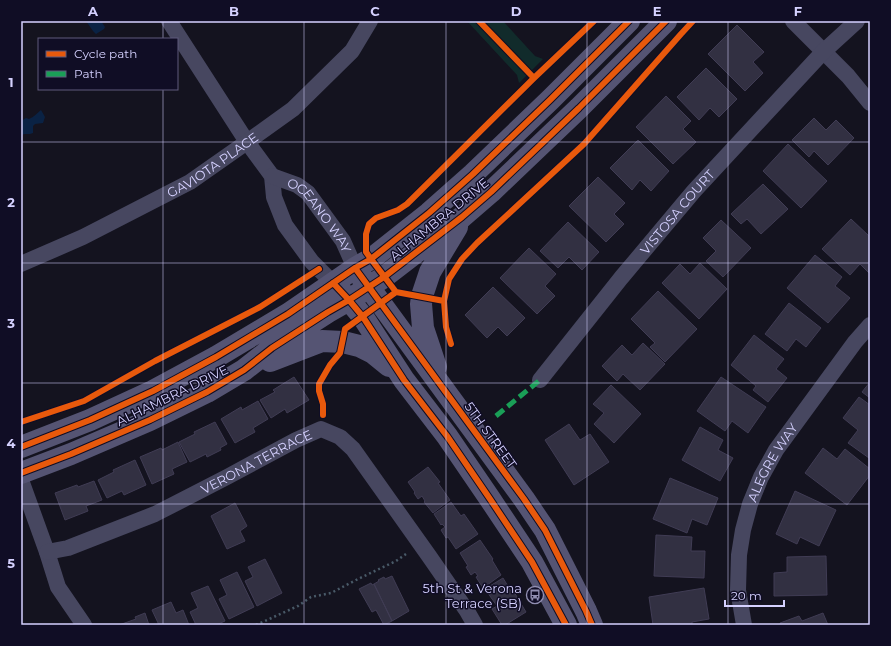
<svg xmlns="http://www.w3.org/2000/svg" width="891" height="646" font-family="Montserrat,sans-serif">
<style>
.green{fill:#112b2b}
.water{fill:#0a2244}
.building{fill:#323042;stroke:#403c54}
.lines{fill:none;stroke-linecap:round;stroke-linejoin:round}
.path{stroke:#495a68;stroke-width:2.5;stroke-dasharray:2 3;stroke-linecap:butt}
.street{stroke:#474760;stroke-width:16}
.secondary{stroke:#555473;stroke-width:22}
.quiet{stroke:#1a9f57;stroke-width:5;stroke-dasharray:10 5;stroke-linecap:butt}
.cycleway-casing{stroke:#100d25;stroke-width:8}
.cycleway{stroke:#e8590c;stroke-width:6}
.grid{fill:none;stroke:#d5d1ff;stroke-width:1;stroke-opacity:0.55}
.labels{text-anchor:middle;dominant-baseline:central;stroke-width:3;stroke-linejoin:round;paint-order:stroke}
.street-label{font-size:13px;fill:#d5d1ff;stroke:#100d25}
.poi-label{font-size:13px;fill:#d5d1ff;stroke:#100d25;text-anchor:end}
.neatline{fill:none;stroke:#d5d1ff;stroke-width:1.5}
.grid-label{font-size:13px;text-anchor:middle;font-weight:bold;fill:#d5d1ff}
</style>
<rect width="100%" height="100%" fill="#14131f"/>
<path class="green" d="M467 21H503L535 56 543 59 519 83 517 75Z"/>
<path class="water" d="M86 21H101L105 27 104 29 96 34 93 31Z
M41 110 45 117 43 123 35 124 33 126V133C29 135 25 133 21 135V121L26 118 29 119C34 117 37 113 41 110Z"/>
<path class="building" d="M737 25 764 52 753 62 763 73 745 91 708 54Z
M706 68 737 99 719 117 710 108 699 120 677 97Z
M666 96 691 121 683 129 696 142 673 164 636 127Z
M814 118 826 130 836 120 854 138 828 165 814 151 809 157 792 140Z
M638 140 669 171 651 191 640 180 632 190 610 168Z
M788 144 827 181 801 208 763 171Z
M598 177 625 203 614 214 624 224 606 242 569 206Z
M763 184 788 209 761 234 747 219 741 224 731 214Z
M851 219 870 237 869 273 860 264 850 275 822 249Z
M721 220 751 248 723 277 706 261 716 251 703 238Z
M568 222 599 252 582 270 569 257 558 268 540 251Z
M529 248 556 274 545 286 555 296 537 314 500 278Z
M815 255 842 277 835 286 850 298 828 323 787 288Z
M700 263 727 289 699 319 662 283 680 264 690 274Z
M493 287 525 318 507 336 498 327 487 338 465 315Z
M658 291 697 329 665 362 650 347 655 343 631 319Z
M789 303 821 328 806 347 796 339 787 351 765 334Z
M754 335 784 359 776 369 787 378 768 402 753 390 756 386 731 365Z
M643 343 665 364 640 390 623 374 617 381 602 366 622 345 632 355Z
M294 377 309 400 287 413 285 409 271 418 260 400 275 392 273 390Z
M721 377 766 407 748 433 732 421 725 431 697 411Z
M870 382V398L862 392Z
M611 385 641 414 614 443 594 424 604 413 593 404Z
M859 397 870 405V456L869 458 848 443 858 430 843 418Z
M258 401 268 419 253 428 255 432 235 443 221 419 241 407 242 410Z
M215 422 227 444 220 448 221 450 207 457 206 454 190 462 179 442 195 434 194 432Z
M569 424 580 440 590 434 609 462 574 485 545 440Z
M700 427 723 440 718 450 733 458 720 481 682 460Z
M178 442 187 462 172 469 174 474 152 484 140 457 161 448 162 450Z
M823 448 837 459 845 449 870 469V475L847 505 805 473Z
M135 460 146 485 124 495 122 491 107 498 98 480 114 472 113 470Z
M428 467 440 482 438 483 450 500 433 513 424 502 425 501 422 496 418 499 414 493 415 492 408 482Z
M670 478 718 498 707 525 692 519 687 533 653 519Z
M94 481 102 500 86 506 88 511 65 520 55 493 77 485 78 487Z
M795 491 836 510 819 546 800 537 797 544 776 534Z
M451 502 461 516 464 514 478 534 456 549 448 537 446 538 441 530 445 527 442 524 441 525 434 514Z
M235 503 247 526 240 531 245 541 227 549 211 516Z
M656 535 692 537 691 551H705L704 578 654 576Z
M480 540 493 559 492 560 501 575 483 588 476 577 478 576 475 572 471 575 466 567 468 566 460 553Z
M826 556 827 595 774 596V573L787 572V557Z
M265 559 282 593 257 606 245 581 253 577 248 567Z
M237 572 254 607 229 619 219 599 227 595 220 580Z
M392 576 409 611 392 621 374 584 379 581 378 580 384 577 385 579Z
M503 578 512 593 514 592 526 612 505 625H502L492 609 497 606 485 589Z
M371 583 372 585 374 584 392 621 384 625 376 610 372 612 359 589Z
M208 586 225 621 216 625H196L190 612 198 608 191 593Z
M704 588 709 619 692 622V625H653L649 597Z
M171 602 176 613 183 610 189 625H159L152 610Z
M145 613 149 625H119L136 619 135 617Z
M823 613 828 625H781L780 623 799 616 802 621Z"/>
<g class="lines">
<path class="path" d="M256 625 298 606 311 597 331 593 358 579 396 561 406 554"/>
<g class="street">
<path d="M169 21 247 142 272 176 274 197 285 225 312 262 333 283"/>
<path d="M793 21 848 76 870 103"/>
<path id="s1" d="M272 176 297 185 308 193 343 241 355 268"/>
<path id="s2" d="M21 264 83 237 190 182 247 142 293 109 352 51 370 21"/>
<path id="s3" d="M540 380 621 278 694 191 823 52 857 21"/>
<path d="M21 480 47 552 58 587 84 625"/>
<path id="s4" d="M47 552 68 548 155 514 227 477 296 440 321 429 340 437 353 449 429 556 467 611 475 625"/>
<path id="s5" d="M744 625 738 590 739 555 743 530 750 504 761 477 776 450 855 342 870 325"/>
</g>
<path class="secondary" d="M360 275 524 499 545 530 586 611 592 625
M340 290 349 300 363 317 404 380 447 436 490 499 532 562 566 625
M270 361 322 341 343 342 359 346 373 353 389 366
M436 367 423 328 421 304 422 296 430 272 457 227
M21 447 90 420 153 391 216 357 288 314 355 268 371 259 429 213 473 174 550 100 629 21
M21 473 71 454 150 420 207 392 244 370 272 348 328 312 349 300 384 277 462 217 491 192 579 108 666 21"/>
<path class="quiet" d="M496 416 540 380"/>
<g class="cycleway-casing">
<path id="cycleway" d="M479 21 534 78
M355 268 524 499 545 530 586 611 592 625
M333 283 349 300 363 317 404 380 447 436 490 499 532 562 566 625
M444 301 396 292 371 259 366 252V234L369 224 376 218 398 210 407 204 534 78 594 21
M451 344 446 327 444 301 449 279 462 259 477 243 584 144 681 34 693 21
M323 415V404L319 391V384L330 365 340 353 345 329 396 292
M21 422 84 401 155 361 260 307 319 269
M21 447 90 420 153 391 216 357 288 314 355 268 371 259 429 213 473 174 550 100 629 21
M21 473 71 454 150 420 207 392 244 370 272 348 328 312 349 300 384 277 462 217 491 192 579 108 666 21"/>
</g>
<use href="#cycleway" class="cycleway"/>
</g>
<path class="grid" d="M163 21V39M304 21V625M446 21V625M587 21V625M728 21V625M163 89V625M21 142H870M21 263H870M21 383H870M21 504H870"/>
<defs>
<g id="bus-ring" transform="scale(0.9)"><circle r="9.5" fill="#100d25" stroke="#918eb1" stroke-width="1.5"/><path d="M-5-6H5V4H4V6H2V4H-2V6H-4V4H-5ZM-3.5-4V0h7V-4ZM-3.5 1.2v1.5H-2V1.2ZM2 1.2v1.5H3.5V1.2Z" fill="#918eb1"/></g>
</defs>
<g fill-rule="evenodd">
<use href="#bus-ring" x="535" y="595"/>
</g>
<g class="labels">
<g class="street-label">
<text stroke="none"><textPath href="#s2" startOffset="216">GAVIOTA PLACE</textPath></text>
<text stroke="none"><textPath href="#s3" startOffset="217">VISTOSA COURT</textPath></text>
<text stroke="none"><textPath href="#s1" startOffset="64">OCEANO WAY</textPath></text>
<text transform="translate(439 219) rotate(-39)">ALHAMBRA DRIVE</text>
<text transform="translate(172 395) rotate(-26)">ALHAMBRA DRIVE</text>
<text transform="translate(491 435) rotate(54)">5TH STREET</text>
<text stroke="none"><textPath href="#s4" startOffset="229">VERONA TERRACE</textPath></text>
<text stroke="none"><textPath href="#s5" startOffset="170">ALEGRE WAY</textPath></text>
</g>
<g class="poi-label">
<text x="522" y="588">5th St &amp; Verona<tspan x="522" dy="15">Terrace (SB)</tspan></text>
</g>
</g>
<rect width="891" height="646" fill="none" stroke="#100d25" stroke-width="44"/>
<rect x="38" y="38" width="140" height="52" fill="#100d25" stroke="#5f5b7c"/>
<rect x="46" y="51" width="20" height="6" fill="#e8590c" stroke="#5f5b7c"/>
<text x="74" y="58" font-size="12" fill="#d5d1ff">Cycle path</text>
<rect x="46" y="71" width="20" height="6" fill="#1a9f57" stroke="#5f5b7c"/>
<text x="74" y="78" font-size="12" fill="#d5d1ff">Path</text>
<path d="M725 600v6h59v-6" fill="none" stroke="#d5d1ff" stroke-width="2"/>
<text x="731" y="600" font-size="12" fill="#d5d1ff" stroke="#100d25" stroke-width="3" paint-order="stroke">20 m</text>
<rect x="22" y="22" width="847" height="602" class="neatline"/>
<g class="grid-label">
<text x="93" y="16">A</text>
<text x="234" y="16">B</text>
<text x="375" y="16">C</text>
<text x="516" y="16">D</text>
<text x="657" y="16">E</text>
<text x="798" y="16">F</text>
<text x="11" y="87">1</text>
<text x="11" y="207">2</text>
<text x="11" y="328">3</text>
<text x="11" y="448">4</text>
<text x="11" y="568">5</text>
</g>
</svg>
